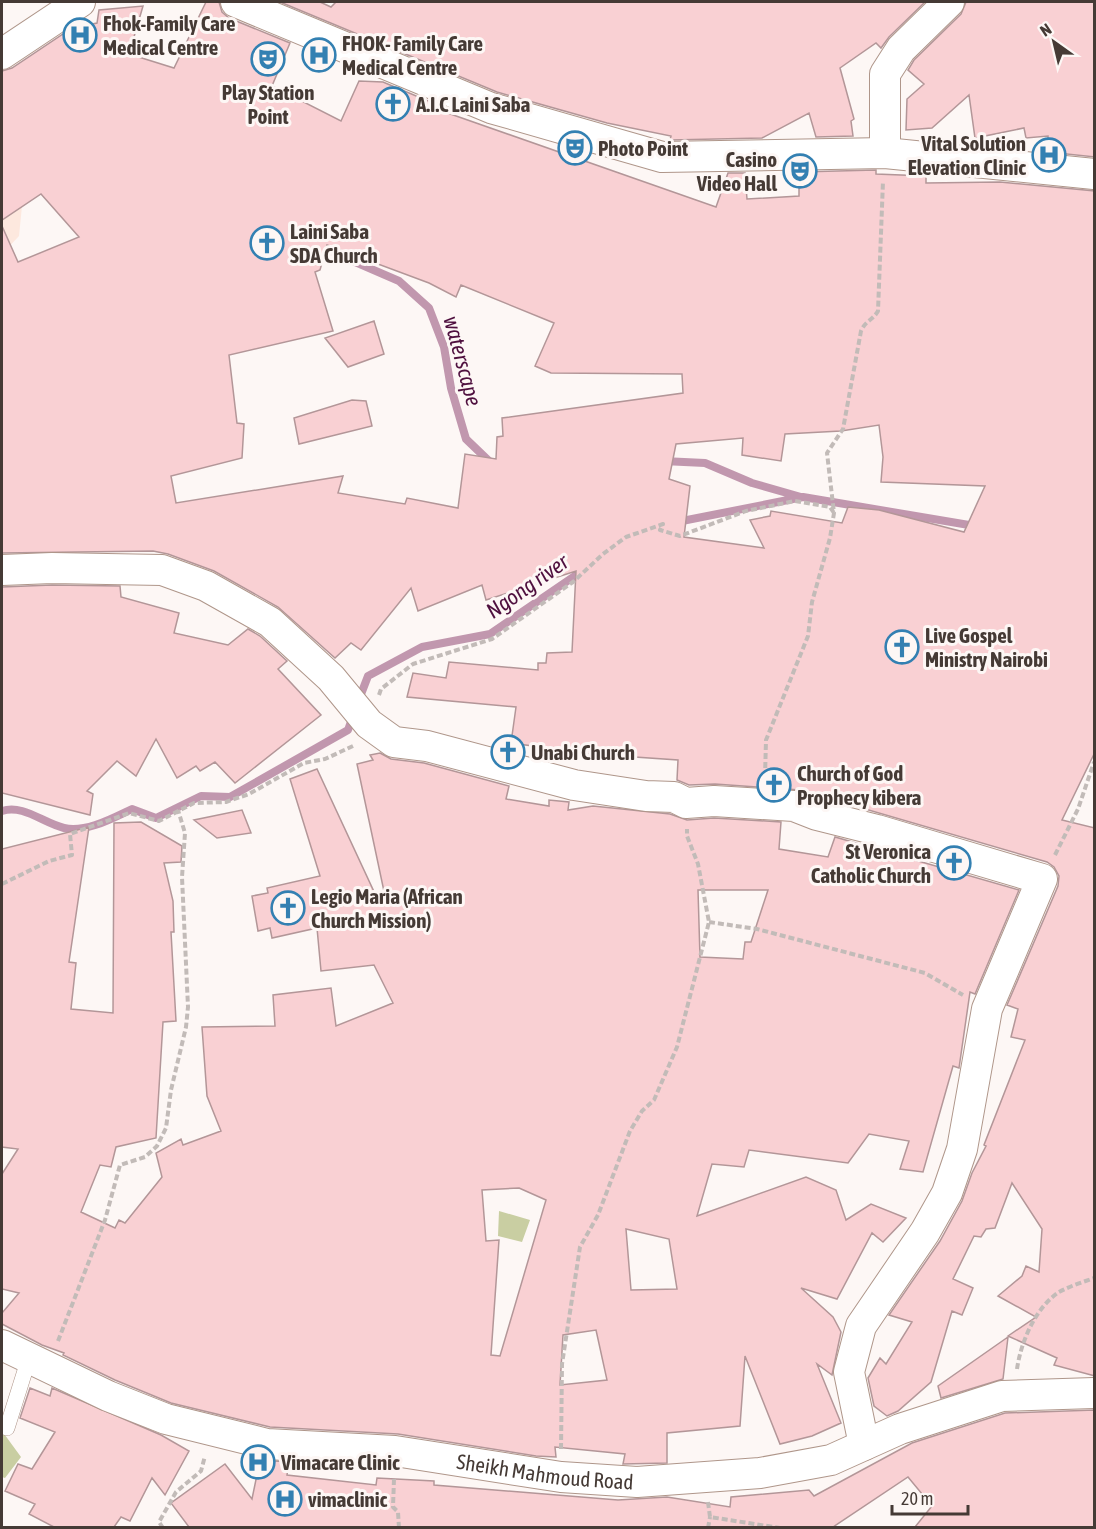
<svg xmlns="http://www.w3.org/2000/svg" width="1096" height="1529" font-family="'Asap Condensed',sans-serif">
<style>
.built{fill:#fde8de}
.green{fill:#c9cea2}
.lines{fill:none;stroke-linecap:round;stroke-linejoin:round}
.stream{stroke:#c197ae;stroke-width:8}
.building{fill:#f9d0d3;stroke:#b39698;stroke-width:1.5;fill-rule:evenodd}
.service-casing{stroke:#af968a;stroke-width:16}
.minor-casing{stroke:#af968a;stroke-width:32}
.path{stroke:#c2bbb8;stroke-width:4;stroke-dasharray:6 3;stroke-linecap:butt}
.service{stroke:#fff;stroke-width:15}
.minor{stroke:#fff;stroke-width:30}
.labels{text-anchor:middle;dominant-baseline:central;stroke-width:6;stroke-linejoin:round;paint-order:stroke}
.poi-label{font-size:21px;font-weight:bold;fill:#453a35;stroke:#fdf7f5;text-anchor:start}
.street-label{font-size:21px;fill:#453a35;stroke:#fdf7f5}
.water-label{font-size:22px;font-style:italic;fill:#4f103f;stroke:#fdf7f5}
</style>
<rect width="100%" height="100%" fill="#fdf7f5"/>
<path class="built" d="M2 165 23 196 19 236 2 254Z"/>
<path class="green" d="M499 1211 530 1220 522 1242 498 1236Z
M2 1431 21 1457 5 1478 2 1477Z"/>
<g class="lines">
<path class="stream" d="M318 246 399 281 429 308 444 347 451 388 466 439 491 463
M663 461 705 463 752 483 801 497
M677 522 803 497 975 526
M358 702 368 676 422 647 490 634 582 571
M2 811C23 804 43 823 64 828 86 833 113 818 132 809L156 818 201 796 230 797 348 730 353 716"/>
</g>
<path class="building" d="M206 2H219L222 12 229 18 290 43 272 86 341 121 359 81 383 82 440 106 439 110 716 207 728 173H745L747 199 799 196V172L876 170V174L926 176V183L1000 182 1095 191V752L1062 820 1095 828V1376L1054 1365 1057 1358 1008 1336 1036 1317 998 1296 1022 1276 1026 1266 1039 1272 1042 1229 1012 1183 995 1228 986 1229 981 1237 974 1236 953 1279 973 1288 962 1315 952 1311 931 1382 898 1411 887 1416 874 1406 868 1378 880 1358 886 1364 912 1322 889 1315 940 1241 962 1201 972 1173 986 1146 984 1145 1025 1040 1011 1037 1018 1009 1007 1005 1058 886 1059 876 1054 867 1047 862 800 790 715 784 689 785 677 780 678 760 562 752 563 750 511 743 516 707 407 697 413 673 446 678 449 662 538 670V663H546L547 653 572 652 576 571 486 600 482 585 418 611 411 588 361 650 351 643 335 658 278 607 214 571 168 554 153 551 2 553V226L18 262 79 237 41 194 2 220V71L12 68 72 28 97 23 99 10 143 6 129 54 174 68ZM327 245 429 283 456 297 461 285 554 323 535 366 551 373 682 374 683 393 502 418 503 436 497 437 496 459 465 454 458 508 407 498 405 504 338 493 343 476 176 503 171 476 242 458 244 424 237 423 229 355 333 331 315 272 320 270ZM879 425 883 457 881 482 985 486 964 532 879 510 848 507 842 523 771 511 770 516 750 520 764 548 684 537 690 486 669 479 676 444 743 438 742 455 781 461 785 434 841 431Z
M280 2H320L331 7 336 2H925L889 37 881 48 876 43 840 68 854 119 851 121 853 136 816 137 809 113 762 138 670 140 671 136 607 123 497 92Z
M966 2H1095V157L1048 152V136L1026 138 1024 128 975 138 969 95 932 128 906 130 907 99 924 84 908 70 914 60 961 14Z
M374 321 384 354 348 367 325 338Z
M352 400 366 401 372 426 299 444 294 418Z
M52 585 120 586 121 597 179 613 174 633 228 645 248 629 260 636 287 661 278 669 321 715 235 783 215 762 200 771 196 766 177 778 156 739 136 776 117 761 87 791 93 794 90 815 2 793V587Z
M380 753 391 759 424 763 509 786 506 799 549 806V800L569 802 568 810 593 806 670 814 687 820 714 818 781 822 779 849 828 857 835 837 1019 890 975 994 970 992 959 1068 953 1066 923 1172 900 1169 909 1141 869 1134 848 1163 749 1150 744 1167 712 1164 697 1216 806 1177 836 1190 846 1220 871 1204 906 1218 883 1242 872 1233 837 1299 801 1288 833 1317 841 1332 832 1375 817 1364 841 1423 812 1436 780 1444 745 1356 740 1426 667 1433V1463L623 1464 625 1454 555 1447 556 1457 536 1456 398 1434 270 1427 171 1403 115 1380 63 1355 64 1353 42 1345 2 1324V1313L19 1293 2 1289V1174L18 1149 2 1147V849L89 827 69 962 76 963 71 1009 113 1013 114 823 141 822 182 846 181 862 164 863 173 901 174 932H171L176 1021 163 1022 156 1138 116 1147 111 1167 100 1165 81 1212 115 1228 119 1220 125 1223 162 1177 156 1153 181 1139 183 1145 221 1131 207 1096 202 1027 275 1026 273 995 331 988 336 1026 393 1003 374 965 321 971 317 928 272 938 270 928 258 931 252 896 268 893 267 888 320 876 290 779 317 769 377 898 385 896 357 764 373 760 370 755ZM698 890H768L751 942H745L743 959 700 957ZM519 1188 546 1200 500 1356 491 1355 499 1240 486 1241 482 1190ZM626 1229 669 1239 677 1289 631 1290ZM596 1330 607 1380 560 1385 563 1335Z
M242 810 251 833 217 838 194 820Z
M1008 1337 1003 1379 941 1398 938 1386Z
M30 1388 50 1396 52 1388 161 1435 189 1451 165 1495 152 1478 130 1521 121 1517 114 1527H54L29 1514 35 1504 5 1491 18 1464 32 1469 55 1432 20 1418Z
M1095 1410V1527H915L932 1506 908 1477 833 1527H189L171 1503 225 1464 252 1499 260 1460 289 1462 287 1475 376 1485 377 1478 434 1481V1485L618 1500 667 1497 730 1507 731 1497 809 1490 814 1496 912 1443 1005 1413Z"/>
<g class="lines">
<g class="service-casing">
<path id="service" d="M7 1428 29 1358"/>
</g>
<g class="minor-casing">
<g id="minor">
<path d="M236 2 491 108 662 157 885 153 1094 174"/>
<path d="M2 54 80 2"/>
<path d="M885 153V74L901 49 949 2"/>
<path d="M2 570 52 568 162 570 206 586 270 622 331 678 369 724 394 742 427 746 574 785 646 796 674 797 686 803 714 801 794 806 817 815 877 830 1042 879 987 1009 962 1149 947 1193 925 1232 861 1326 849 1372 864 1445"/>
<path id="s1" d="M2 1345 108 1396 166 1419 267 1444 395 1451 561 1477 637 1482 760 1473 831 1460 900 1429 1002 1396 1094 1393"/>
</g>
</g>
<path class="path" d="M379 695 381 689 413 664 492 639 573 582 603 554 626 537 663 524 660 530 680 536 746 511 795 501 830 507 834 513
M765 777 766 740 808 636 812 602 830 538 834 513 827 453 843 429 861 331C865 321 873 320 878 311L883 181
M1055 855 1078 809 1094 762
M2 884 49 861 72 855 70 834 129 813 159 821 194 803 226 802 249 794 304 763 325 759 353 746
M709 922 757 929 925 973 963 995
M58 1341 105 1220 120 1165 145 1157 157 1146 166 1128 171 1090 186 1027 188 1007 182 877 185 833 178 810
M1017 1369C1021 1342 1035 1308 1059 1292 1070 1286 1083 1282 1094 1278
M561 1449 562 1364 580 1247 598 1215 630 1131 642 1111 654 1100 677 1047 709 922 698 864 687 836V829
M394 1479 393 1507 398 1512 399 1528
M708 1502 710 1517 780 1528
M163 1528 159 1522 176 1492 201 1471 205 1456
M708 1528 710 1517"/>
<use href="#service" class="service"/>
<use href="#minor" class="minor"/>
</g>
<defs>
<g id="hospital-ring" transform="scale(1.725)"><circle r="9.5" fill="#fdf7f5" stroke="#3380b2" stroke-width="1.5"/><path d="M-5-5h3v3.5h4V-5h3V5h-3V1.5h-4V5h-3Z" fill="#3380b2"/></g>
<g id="theatre-ring" transform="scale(1.725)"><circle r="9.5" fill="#fdf7f5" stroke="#3380b2" stroke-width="1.5"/><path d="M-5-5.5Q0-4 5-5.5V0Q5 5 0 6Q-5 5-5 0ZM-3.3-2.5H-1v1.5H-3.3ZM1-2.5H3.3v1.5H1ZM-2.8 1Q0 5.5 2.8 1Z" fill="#3380b2"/></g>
<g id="church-ring" transform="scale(1.725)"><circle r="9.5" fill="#fdf7f5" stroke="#3380b2" stroke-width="1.5"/><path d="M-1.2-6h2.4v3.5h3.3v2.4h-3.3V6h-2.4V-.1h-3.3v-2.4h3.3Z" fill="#3380b2"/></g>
</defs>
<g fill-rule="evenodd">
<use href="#hospital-ring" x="80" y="35"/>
<use href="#hospital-ring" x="319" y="55"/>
<use href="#theatre-ring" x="268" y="59"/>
<use href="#church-ring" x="393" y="104"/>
<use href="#theatre-ring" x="575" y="148"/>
<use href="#hospital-ring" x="1049" y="155"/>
<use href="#theatre-ring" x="800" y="171"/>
<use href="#church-ring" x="267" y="243"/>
<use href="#church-ring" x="902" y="647"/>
<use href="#church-ring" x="508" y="752"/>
<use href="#church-ring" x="774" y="785"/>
<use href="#church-ring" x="954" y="863"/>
<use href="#church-ring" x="288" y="908"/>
<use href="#hospital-ring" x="258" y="1462"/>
<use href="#hospital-ring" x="285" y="1499"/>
</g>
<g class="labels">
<g class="poi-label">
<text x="103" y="23">Fhok-Family Care<tspan x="103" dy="24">Medical Centre</tspan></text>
<text x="342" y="43">FHOK- Family Care<tspan x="342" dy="24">Medical Centre</tspan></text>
<text x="268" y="92" text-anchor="middle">Play Station<tspan x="268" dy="24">Point</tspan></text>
<text x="416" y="104">A.I.C Laini Saba</text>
<text x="1026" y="143" text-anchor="end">Vital Solution<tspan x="1026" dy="24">Elevation Clinic</tspan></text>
<text x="598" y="148">Photo Point</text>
<text x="777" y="159" text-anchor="end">Casino<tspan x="777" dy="24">Video Hall</tspan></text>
<text x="290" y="231">Laini Saba<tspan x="290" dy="24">SDA Church</tspan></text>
<text x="925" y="635">Live Gospel<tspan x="925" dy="24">Ministry Nairobi</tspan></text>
<text x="531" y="752">Unabi Church</text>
<text x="797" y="773">Church of God<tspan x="797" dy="24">Prophecy kibera</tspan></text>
<text x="931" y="851" text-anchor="end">St Veronica<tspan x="931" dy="24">Catholic Church</tspan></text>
<text x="311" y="896">Legio Maria (African<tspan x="311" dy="24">Church Mission)</tspan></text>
<text x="281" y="1462">Vimacare Clinic</text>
<text x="308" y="1499">vimaclinic</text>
</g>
<g class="street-label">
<text stroke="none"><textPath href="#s1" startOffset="564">Sheikh Mahmoud Road</textPath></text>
</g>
<g class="water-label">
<text transform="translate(463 361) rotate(75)">waterscape</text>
<text transform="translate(527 586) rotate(-35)">Ngong river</text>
</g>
</g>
<rect width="1096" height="1529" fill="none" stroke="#453a35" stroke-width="6"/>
<g transform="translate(1054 42) rotate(326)" stroke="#fdf7f5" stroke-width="4.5" paint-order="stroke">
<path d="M0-4.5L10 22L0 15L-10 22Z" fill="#453a35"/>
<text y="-9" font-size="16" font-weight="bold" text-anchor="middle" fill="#453a35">N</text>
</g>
<path d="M892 1505v9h76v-9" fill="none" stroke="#453a35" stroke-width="3"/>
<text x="901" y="1505" font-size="18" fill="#453a35" stroke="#fdf7f5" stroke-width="4.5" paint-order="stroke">20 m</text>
</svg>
